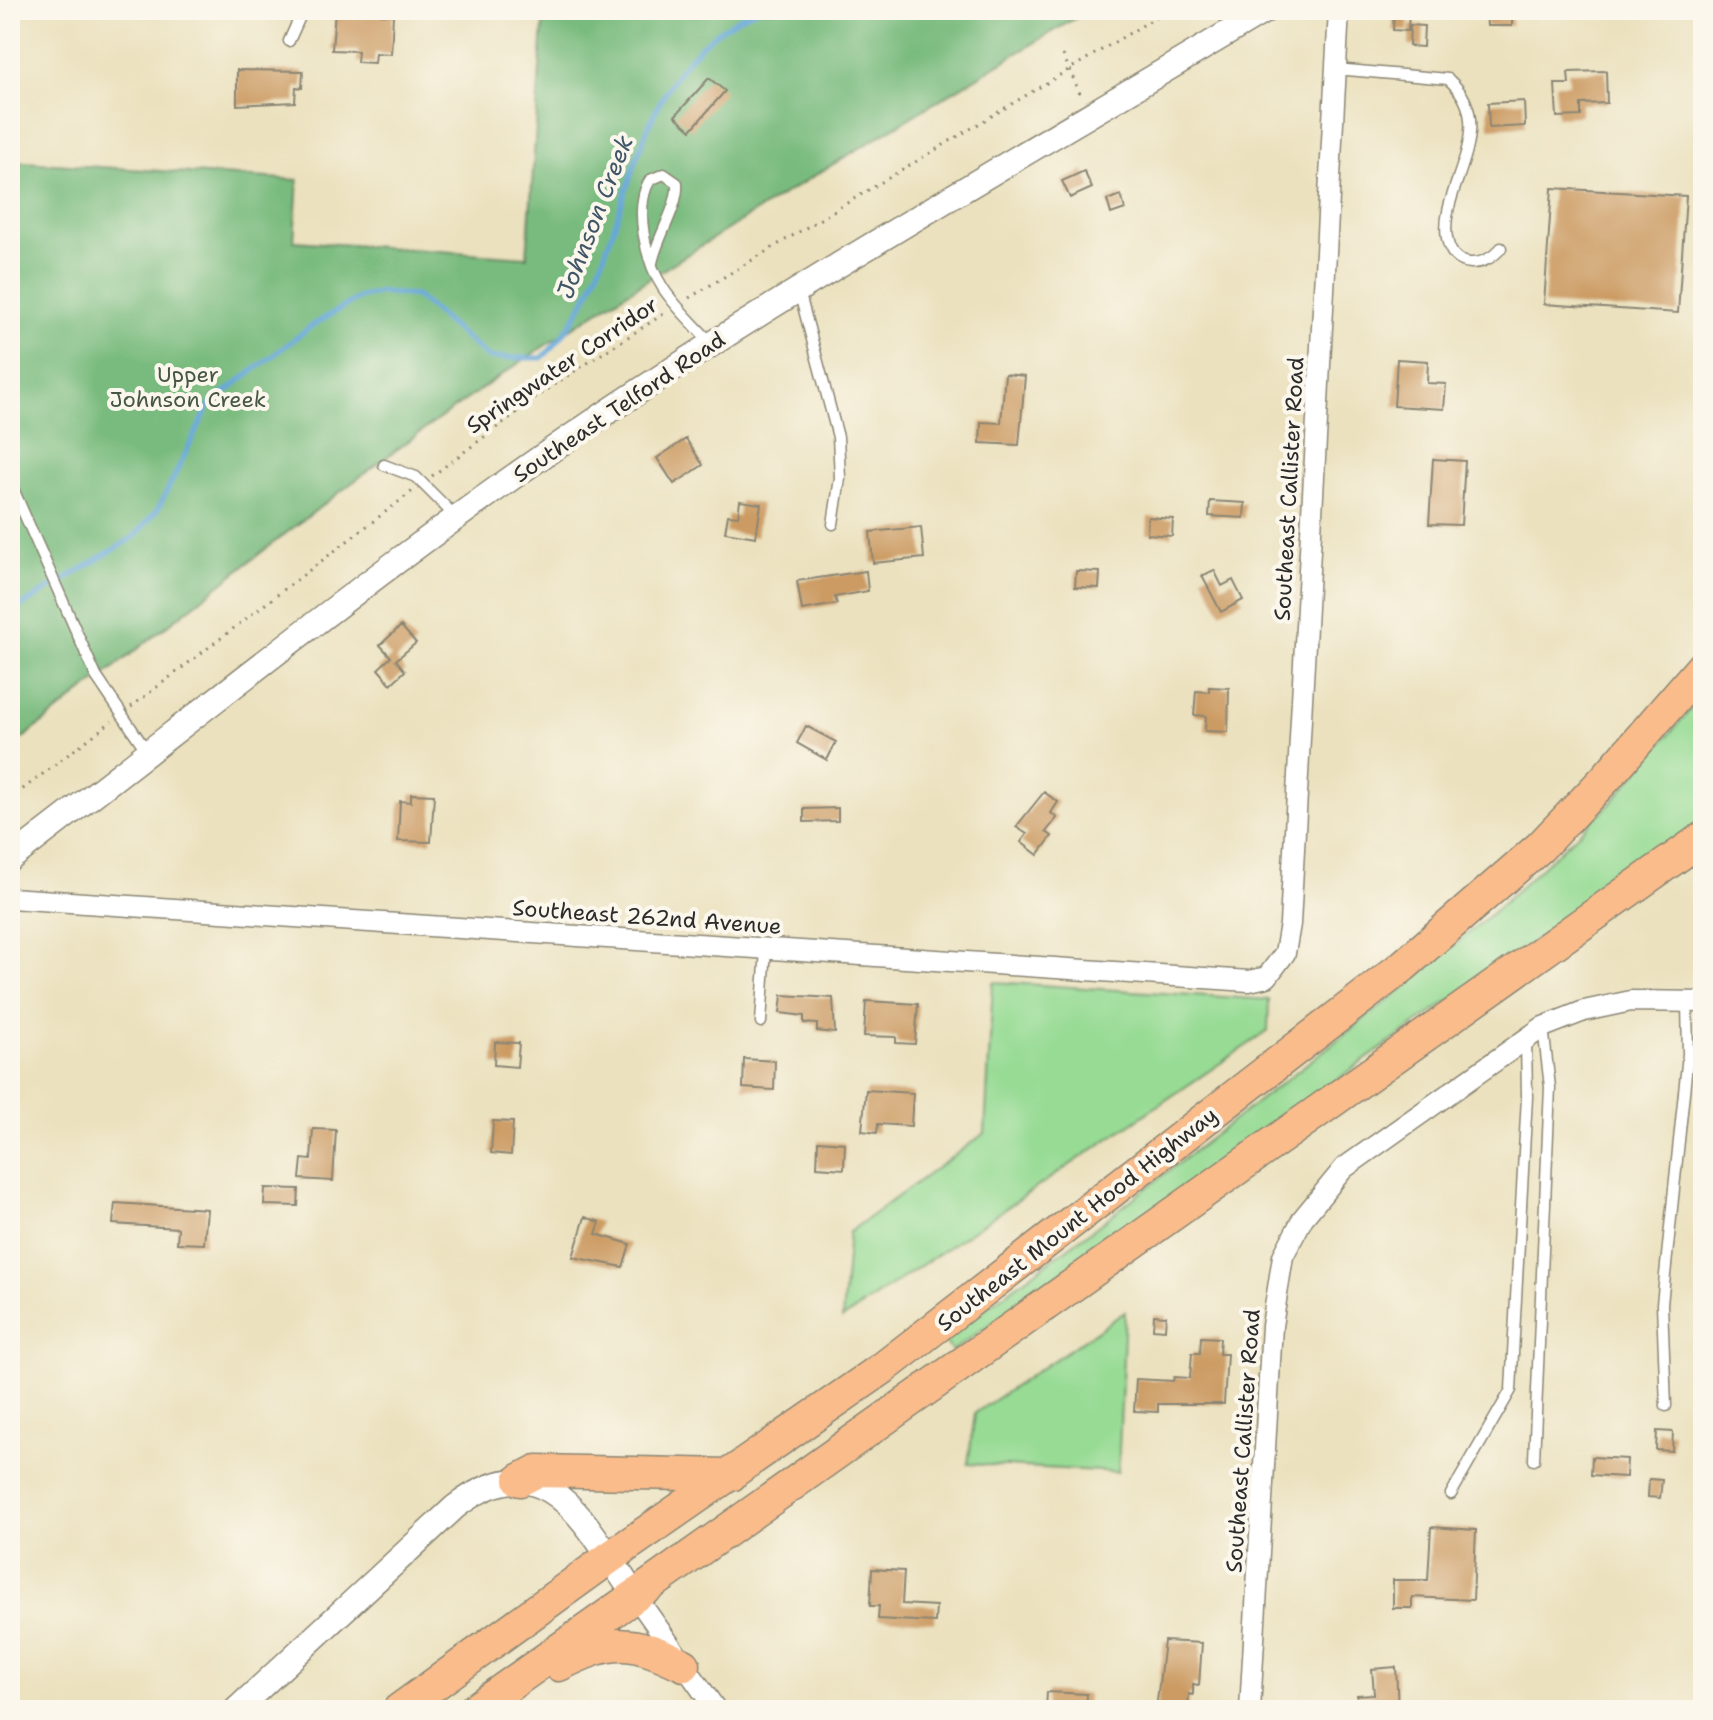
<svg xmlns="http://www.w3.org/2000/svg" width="1713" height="1720" font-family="'Shantell Sans',sans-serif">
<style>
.green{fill:#97db94;stroke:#618360;stroke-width:2}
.forest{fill:#79bb7e;stroke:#527354;stroke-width:2}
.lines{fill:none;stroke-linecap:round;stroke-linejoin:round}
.stream{stroke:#66a7da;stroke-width:5}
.building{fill:#cc9b63}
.service-casing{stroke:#8b8674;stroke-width:13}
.minor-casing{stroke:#8b8674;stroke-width:23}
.tertiary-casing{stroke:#8b8674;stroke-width:27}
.trunk-casing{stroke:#8b8674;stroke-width:35}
.path{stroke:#8b8674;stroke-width:3;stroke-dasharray:2 6;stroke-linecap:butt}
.service{stroke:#fff;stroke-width:10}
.minor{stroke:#fff;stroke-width:20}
.tertiary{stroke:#fff;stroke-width:24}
.trunk{stroke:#fabc8b;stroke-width:32}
.labels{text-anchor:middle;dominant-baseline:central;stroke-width:8;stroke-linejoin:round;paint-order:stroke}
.street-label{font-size:22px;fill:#2b2b2b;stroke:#fbf7ec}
.park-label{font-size:22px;fill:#465745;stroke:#fbf7ec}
.water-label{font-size:24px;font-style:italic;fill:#405668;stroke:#fbf7ec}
</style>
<rect width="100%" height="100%" fill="#fbf7ec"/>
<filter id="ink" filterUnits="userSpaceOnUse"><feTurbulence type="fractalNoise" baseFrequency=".0125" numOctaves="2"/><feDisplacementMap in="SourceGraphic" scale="16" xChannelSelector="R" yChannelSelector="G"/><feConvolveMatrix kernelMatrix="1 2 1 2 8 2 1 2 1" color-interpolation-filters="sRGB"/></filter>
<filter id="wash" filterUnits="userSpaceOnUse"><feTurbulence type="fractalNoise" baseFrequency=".006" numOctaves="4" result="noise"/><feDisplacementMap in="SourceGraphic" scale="32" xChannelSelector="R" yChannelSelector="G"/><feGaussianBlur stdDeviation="1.8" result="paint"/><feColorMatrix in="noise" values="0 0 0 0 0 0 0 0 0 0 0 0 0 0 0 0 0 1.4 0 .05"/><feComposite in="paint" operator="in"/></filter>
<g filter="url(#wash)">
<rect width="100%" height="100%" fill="#ebe1be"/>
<path class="green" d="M1703 694V822L952 1351 943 1339 1095 1228 1408 985 1501 905 1612 802Z
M993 982 1269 1000 1268 1031 842 1319 849 1232 985 1133Z
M1125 1312 1118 1472 968 1464 975 1413Z"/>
<path class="forest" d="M544 10H1089C909 118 728 226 552 341 364 465 189 611 10 748V161L298 180 294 241 527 257Z"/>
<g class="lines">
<path class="stream" d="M10 613 134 537 158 509 210 404 310 327 358 298 381 292 416 296 489 358H542C636 270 614 99 725 27 735 21 745 13 757 10"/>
</g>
<g id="blocks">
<path class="building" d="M335 10H381V14L393 15 391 54 375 53 374 63 357 62 358 51 332 50Z
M1394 10H1409L1408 31 1393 30Z
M1486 10H1512V26H1487Z
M1410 25 1424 26 1423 47 1409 46Z
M237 70 303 71 302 88 296 87 295 102 237 105Z
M1606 71 1607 103 1581 104V116L1557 117 1555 84H1569L1568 72Z
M709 78 725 91 691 130 675 116Z
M1524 101 1525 126 1489 128 1488 103Z
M1084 171 1092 188 1070 198 1062 181Z
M1552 188 1686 196 1678 313 1544 304Z
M1121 195 1125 209 1111 214 1107 200Z
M1397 359 1428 361 1427 383 1446 384 1444 409 1394 406Z
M1005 374 1025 376 1019 445 980 443 981 422 1001 423Z
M686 439 703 465 674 484 657 458Z
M1433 459 1465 461 1461 525 1429 524Z
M740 501 761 504 756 537 725 532 728 515 738 516Z
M1210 501 1245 503 1244 518 1209 516Z
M1148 517 1173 519 1172 536 1147 534Z
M921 527 924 558 873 563 870 532Z
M1214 570 1222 586 1233 580 1243 600 1221 612 1202 576Z
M866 571 868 591 835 597 837 604 802 610 797 581Z
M1076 571 1100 572 1099 588 1075 587Z
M401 626 416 643 396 660 405 671 391 684 378 669 391 657 380 645Z
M1209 687 1229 688 1228 732 1205 731 1206 716 1194 715 1196 691 1209 692Z
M806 726 836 742 827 760 797 743Z
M1044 792 1058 802 1051 813 1057 818 1046 832 1052 836 1038 855 1021 842 1027 834 1016 827Z
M411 794 434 795 431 842 398 841 400 801 411 802Z
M838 808V821L804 822V809Z
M782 995 833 998 835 1033 817 1031V1024L804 1023V1016L780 1013Z
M866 1001 918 1004 915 1044 896 1043V1037L864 1036Z
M495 1042 519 1043 517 1067 494 1065Z
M744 1059 775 1061 774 1090 743 1088Z
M866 1090 913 1093 911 1126 878 1124 877 1133 862 1131Z
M493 1121 513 1122 511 1155 491 1153Z
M313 1129 336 1130 333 1181 300 1179 302 1159 311 1160Z
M818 1141 845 1143 844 1169 817 1167Z
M265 1188 299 1189 298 1206 264 1205Z
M115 1203 207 1209 204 1244 177 1243 178 1228 113 1224Z
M585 1217 600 1222 596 1234 630 1244 623 1267 573 1257Z
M1154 1315 1166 1316 1165 1330 1153 1329Z
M1201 1337 1220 1338 1219 1354H1227L1224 1404H1158V1412L1134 1411 1136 1379 1173 1381 1174 1377 1190 1378 1192 1353H1200Z
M1657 1431 1673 1432 1672 1451 1656 1450Z
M1592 1457 1627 1459 1626 1477 1591 1475Z
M1649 1479 1662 1480 1660 1498 1648 1497Z
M1431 1527 1476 1530 1473 1600 1412 1597V1608H1393V1580H1428Z
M872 1569 904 1571 902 1604 936 1606 935 1622 878 1619 879 1606H870Z
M1164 1641 1202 1643 1199 1685 1193 1684V1695L1189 1694 1188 1710H1156Z
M1396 1667 1398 1710H1358L1357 1695 1374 1694 1372 1669Z
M1047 1692 1087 1694 1086 1710H1046Z"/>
</g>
</g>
<g filter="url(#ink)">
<use href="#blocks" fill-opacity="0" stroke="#8b8674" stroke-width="2"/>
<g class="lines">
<g class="service-casing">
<path id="service" d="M289 41 303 10
M1336 69 1448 79C1503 126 1438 189 1447 238 1452 270 1484 269 1501 248
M652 263C657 237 679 206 677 183L664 174 650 180C633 207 646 262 663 288 676 308 696 326 712 344
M799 291 838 437 840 478 833 524
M384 465 416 477 457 518
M10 482 96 676 148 753
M761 1022 766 949
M1666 1406 1662 1304 1688 1054 1687 1002
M1534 1460 1550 1087 1543 1027
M1451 1494 1511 1390 1527 1097 1526 1039"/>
</g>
<g class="minor-casing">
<path id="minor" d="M10 898 1249 981 1267 977 1285 953 1290 924 1339 10
M634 1594 716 1710
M1250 1710 1272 1326 1283 1256 1303 1218 1344 1168 1543 1027 1584 1011 1631 1001 1703 1002"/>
</g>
<g class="tertiary-casing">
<path id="tertiary" d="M10 859C212 705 409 543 621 403 831 264 1050 140 1266 10
M236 1710 455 1507C547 1436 586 1526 634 1594"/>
</g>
<g class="trunk-casing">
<path id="trunk" d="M520 1480 537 1471 731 1475
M559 1665C612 1638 631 1639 684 1665
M399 1710 609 1558 883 1368 1403 966 1540 847 1605 779 1703 666
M474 1710 1703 838"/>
</g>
<path class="path" d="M1063 55 1081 96
M689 298 1168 10
M432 476 555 384 665 313
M131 707 414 490
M10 799 112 721"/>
<use href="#service" class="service"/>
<use href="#minor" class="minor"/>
<use href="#tertiary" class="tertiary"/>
<use href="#trunk" class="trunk"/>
</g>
</g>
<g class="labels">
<g class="street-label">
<text transform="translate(562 365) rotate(-34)">Springwater Corridor</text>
<text transform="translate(619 407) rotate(-34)">Southeast Telford Road</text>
<text transform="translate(1289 489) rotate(-87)">Southeast Callister Road</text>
<text transform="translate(647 917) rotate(4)">Southeast 262nd Avenue</text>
<text transform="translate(1077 1219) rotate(-38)">Southeast Mount Hood Highway</text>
<text transform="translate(1243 1441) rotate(-86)">Southeast Callister Road</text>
</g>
<g class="park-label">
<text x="188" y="374">Upper<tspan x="188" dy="25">Johnson Creek</tspan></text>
</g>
<g class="water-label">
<text transform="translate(595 217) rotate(-69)">Johnson Creek</text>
</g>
</g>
<rect width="1713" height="1720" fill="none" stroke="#fbf7ec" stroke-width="40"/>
</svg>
